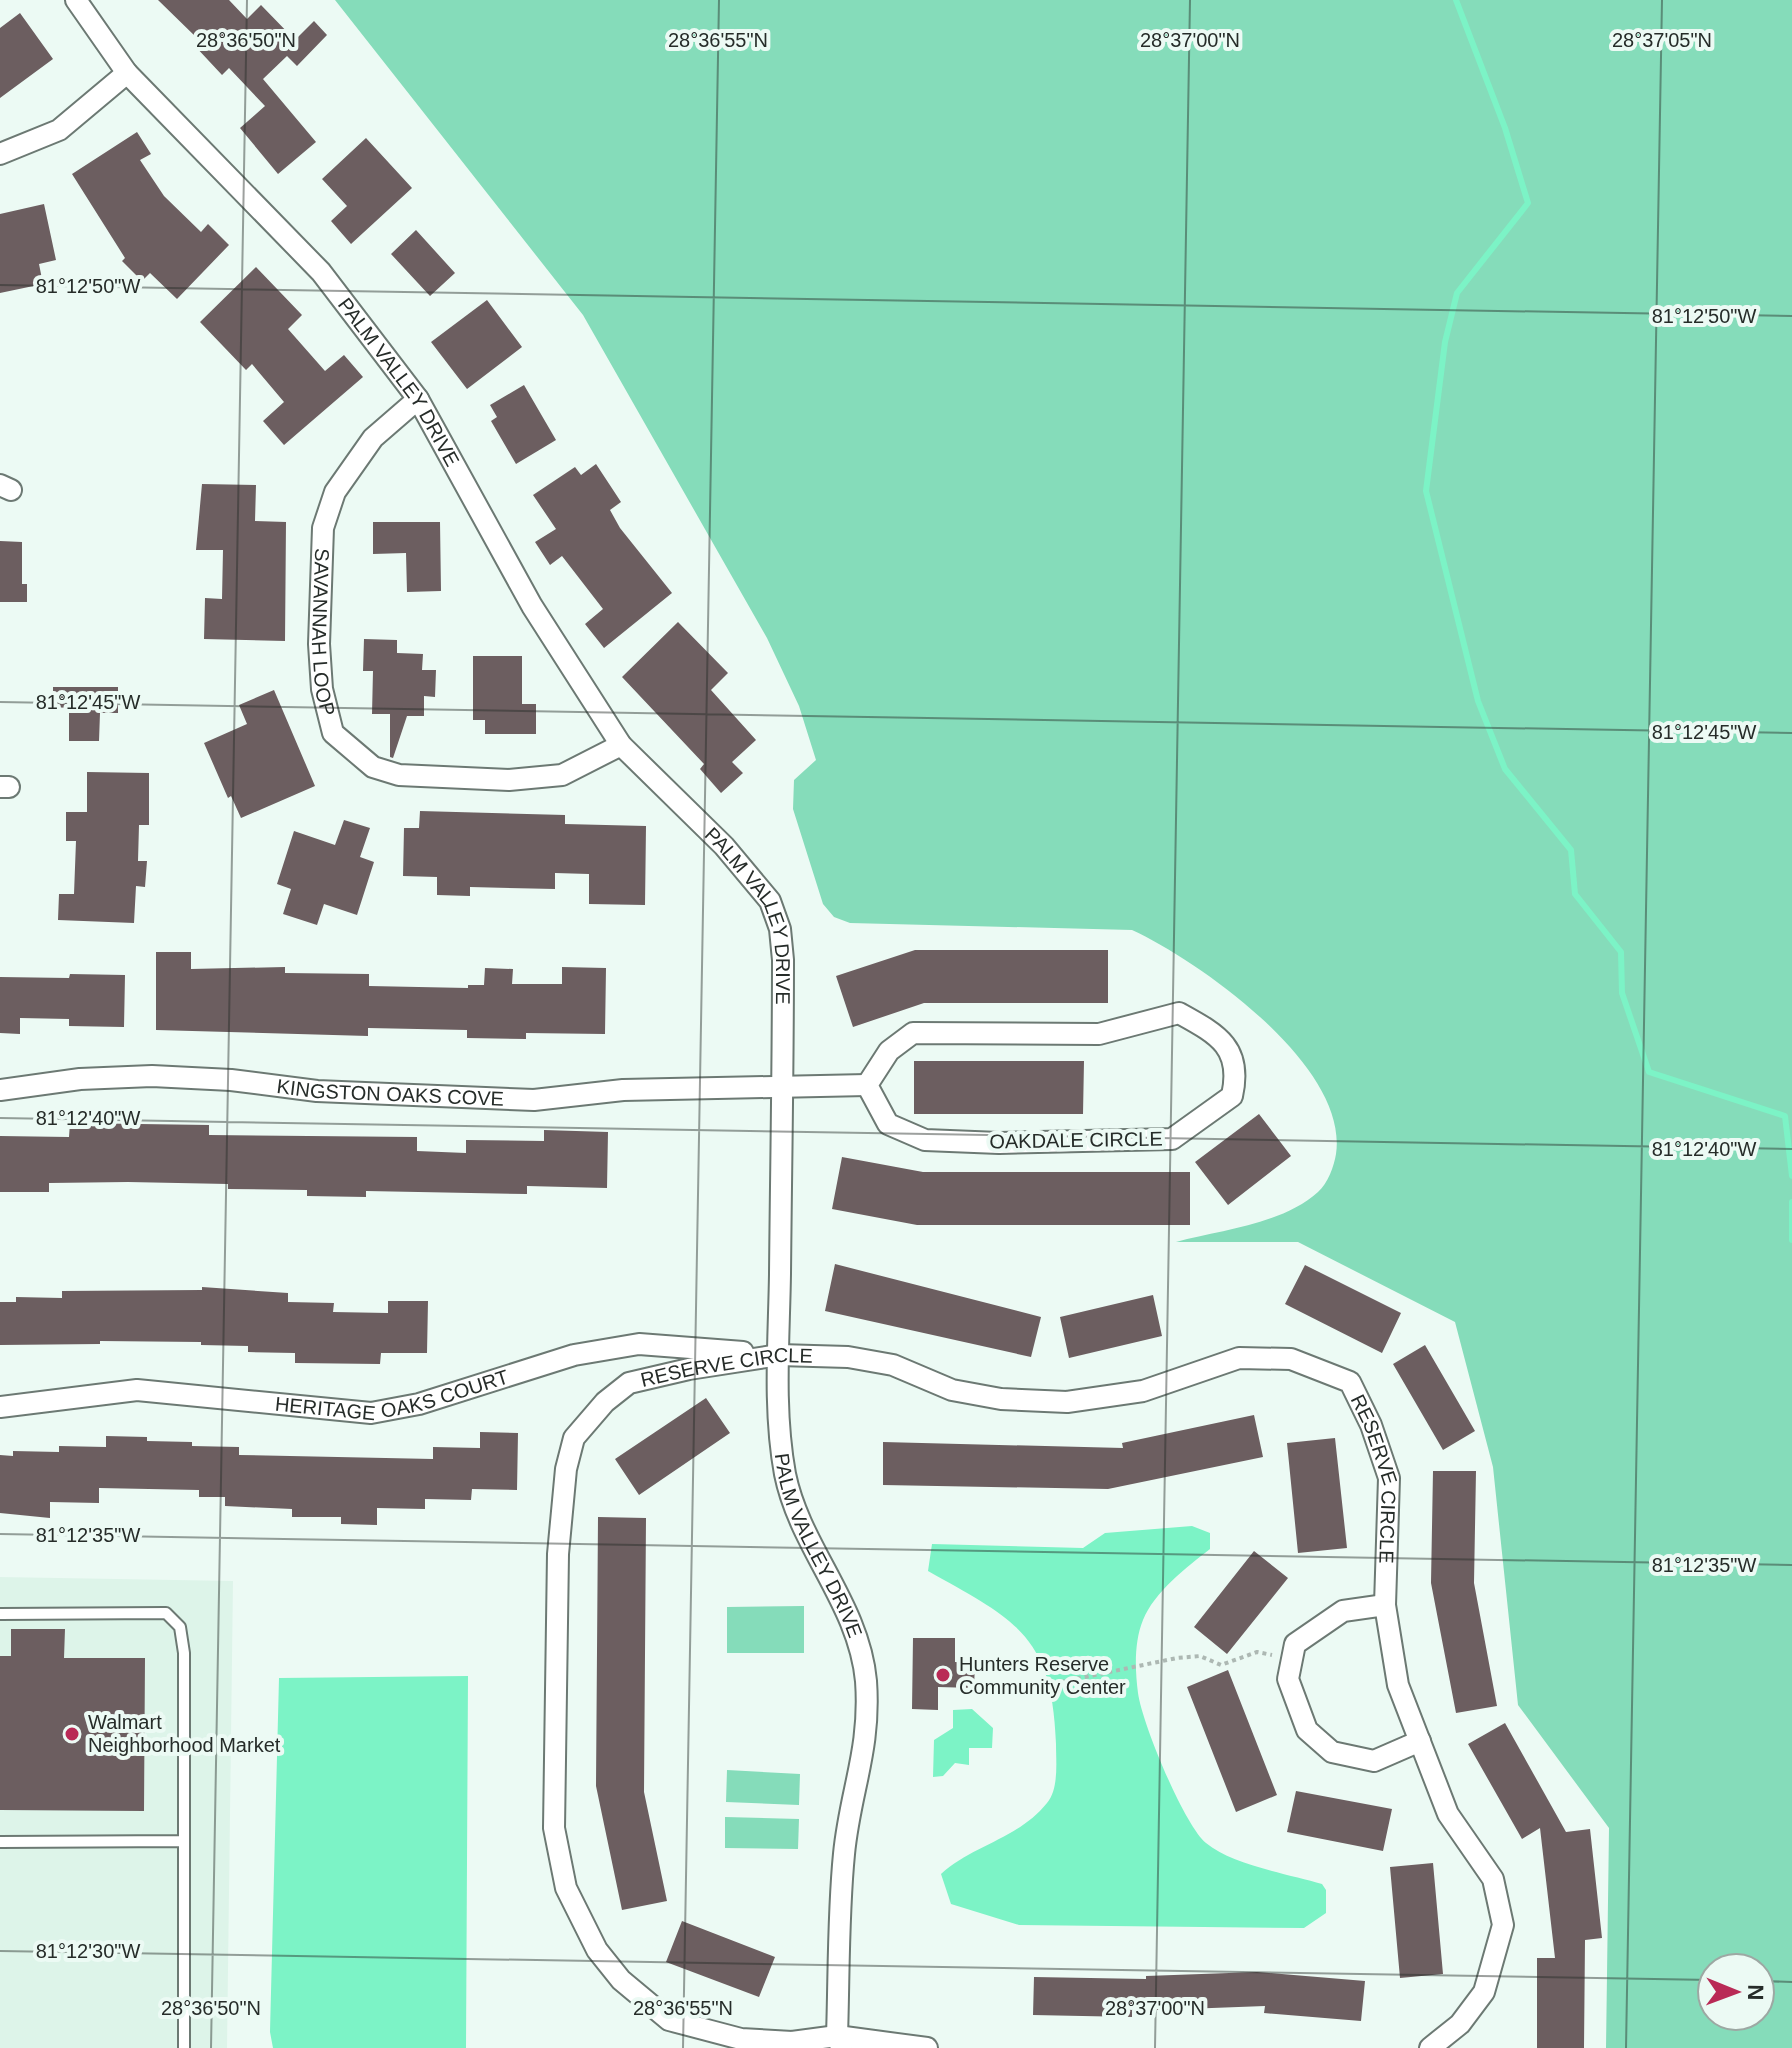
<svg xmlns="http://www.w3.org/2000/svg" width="1792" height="2048" font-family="Helvetica,sans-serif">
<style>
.built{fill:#ddf4e9}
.green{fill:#85dcba;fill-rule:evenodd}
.water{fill:#7cf3c6}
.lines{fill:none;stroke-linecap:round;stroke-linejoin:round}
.stream{stroke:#7cf3c6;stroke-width:6}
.building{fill:#6c5e60}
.service-casing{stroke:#6c7973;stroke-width:14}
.minor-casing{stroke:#6c7973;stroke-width:24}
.path{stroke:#adb8b3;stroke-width:4;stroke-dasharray:4 4;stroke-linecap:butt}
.service{stroke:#fff;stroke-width:10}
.minor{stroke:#fff;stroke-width:20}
.ticks{fill:none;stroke:#262c29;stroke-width:2;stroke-opacity:0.45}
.poi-dot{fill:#b92a56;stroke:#ecfaf4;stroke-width:3}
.labels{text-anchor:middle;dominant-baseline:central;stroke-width:8;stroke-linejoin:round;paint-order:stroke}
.street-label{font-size:20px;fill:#262c29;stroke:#ecfaf4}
.poi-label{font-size:20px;fill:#262c29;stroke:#ecfaf4;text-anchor:start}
.ticks-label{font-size:20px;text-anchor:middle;fill:#262c29;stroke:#ecfaf4;stroke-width:8;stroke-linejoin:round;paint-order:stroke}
</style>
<rect width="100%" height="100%" fill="#ecfaf4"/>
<path class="built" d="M0 1577 233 1581 227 2048H0Z"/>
<path class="green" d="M335 0H1792V2048H1606L1609 1828 1518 1705 1493 1467 1455 1322 1298 1242H1176C1221 1230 1283 1224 1318 1192 1328 1183 1334 1166 1336 1154 1349 1067 1201 962 1132 930L850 923 834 917 823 904 793 809 794 780 816 760 799 706 767 638 583 315ZM1712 1968H1760V2016H1712Z
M804 1606V1653H727V1607Z
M727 1770 800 1774 799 1805 726 1802Z
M725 1817 799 1819 798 1849 725 1848Z"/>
<path class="water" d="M1192 1526 1210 1533V1549C1187 1567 1154 1592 1143 1620 1134 1642 1135 1670 1138 1693 1142 1723 1184 1825 1206 1843 1232 1865 1289 1874 1322 1884L1326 1890V1913L1304 1928 1019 1925 951 1904 941 1874C973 1845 1018 1839 1047 1803 1059 1789 1056 1762 1056 1744 1052 1635 1017 1621 928 1571L932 1544 1083 1548 1105 1533Z
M468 1676 466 2048H273L270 2032 279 1678Z
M972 1709 993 1728 992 1748H969V1765L955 1763 943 1776 933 1777 934 1740 953 1728V1710Z"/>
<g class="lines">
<path class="stream" d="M1456 0 1505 128 1528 203 1457 293 1445 342 1426 491 1478 701 1505 769 1571 850 1575 894 1621 952 1622 993 1649 1072 1785 1116 1792 1176
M1792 1202V1240"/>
</g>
<path class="building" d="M158 0H229L247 19 261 5 295 40 314 21 327 35 297 66 287 56 263 79 316 142 278 174 240 128 265 106 229 68 222 75 194 45 199 40Z
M20 13 53 59 0 98V28Z
M137 132 151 154 140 160 164 196 201 232 208 224 229 245 177 299 150 273 142 281 122 261 125 258 72 174Z
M366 138 412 188 351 244 331 221 347 206 322 179Z
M44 204 56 260 39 264 43 284 0 293V214Z
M416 230 455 273 430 296 391 254Z
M256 267 302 315 288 329 325 371 344 355 363 377 284 445 263 421 284 402 252 364 246 370 200 322Z
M487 300 522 347 467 389 431 342Z
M524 385 556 440 516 464 491 421 497 417 490 405Z
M596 464 621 502 610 510 620 528 672 593 604 648 585 624 603 609 562 556 550 565 535 542 556 529 533 495 575 467 581 475Z
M202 484 256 485 255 521 286 522 285 641 204 639 205 598 222 599 223 550H196Z
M373 522H440L441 591 407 592 406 553 373 554Z
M0 541 22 542V584H27V602H0Z
M678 622 728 673 711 690 756 740 732 762 743 773 721 793 700 769 704 764 622 677Z
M364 639 397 640V653L423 654 422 670H436L435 697 424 696V716H407L393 758 390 757V714H372L373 671H363Z
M473 656H522V704H536V734H485V720H473Z
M53 687H118V713H100L99 741H69V708L53 707Z
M274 690 315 786 241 818 231 796 228 798 204 743 247 724 239 705Z
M87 772 149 773V825H139L138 861H147L145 887 136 886 134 923 58 920 59 894H74L76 841H66V812H87Z
M420 811 565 815V824L646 826 645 905 589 904V874L555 873V889L470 887V896L437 895V877L403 876 404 828H419Z
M344 820 370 828 360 857 374 862 357 915 324 904 317 925 283 914 291 889 277 884 294 831 335 845Z
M915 950H1108V1003H924L853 1027 836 976Z
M156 952H191V969L285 967V973L369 974V986L468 988V985H484L485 968 513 969 512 984H562V967L606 968 605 1034 526 1033V1039L467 1038V1030L368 1028V1036L156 1030Z
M70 974 125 975 124 1027 69 1026V1019L20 1018V1034L0 1033V977L69 978Z
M914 1061H1084L1083 1114H914Z
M1259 1114 1291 1156 1228 1205 1195 1162Z
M70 1123 209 1125V1135L417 1137V1151L466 1153V1140L544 1141V1130L608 1132 607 1188 527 1186V1194L366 1191V1197L307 1196V1190L228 1189V1184L128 1182 49 1183V1192H0V1136L69 1137Z
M842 1157 923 1172H1190V1225H917L832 1209Z
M835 1264 1041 1317 1031 1357 825 1311Z
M1305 1265 1401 1313 1382 1353 1285 1304Z
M202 1287 288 1293V1302L334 1303 333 1312 388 1313V1301H428L427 1353H381L380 1364 295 1363V1353L248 1352V1346L201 1345V1342L100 1341V1344L0 1345V1302H16V1297L62 1298V1291L202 1290Z
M1153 1295 1162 1336 1069 1358 1060 1317Z
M1425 1345 1475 1431 1443 1450 1393 1364Z
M706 1398 730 1433 639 1495 615 1459Z
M1254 1415 1263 1457 1108 1489 883 1485V1442L1123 1448 1122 1443Z
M480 1432 518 1433 517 1490 472 1489 471 1500 425 1499V1509L377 1508V1525L341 1524V1517H292V1509L225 1506V1497H199V1490L99 1488V1503L50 1502V1518L0 1513V1455L13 1456V1451L59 1452V1446L106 1447V1436L147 1437V1441L192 1442V1446L239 1447V1455L433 1459V1447L480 1448Z
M1335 1438 1347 1548 1298 1553 1287 1443Z
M1433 1471H1476L1474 1583 1497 1706 1456 1713 1431 1583Z
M598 1517 646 1518 644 1792 667 1901 622 1910 596 1786Z
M1254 1551 1288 1578 1227 1654 1194 1627Z
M11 1629H65L64 1658H145L144 1811 0 1810V1656H11Z
M913 1638H955V1662L975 1663 974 1688 938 1687V1710L912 1709Z
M1228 1670 1277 1795 1236 1812 1187 1687Z
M1505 1723 1566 1832 1590 1829 1602 1938 1585 1940 1584 2048H1537V1958H1555L1540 1828 1522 1839 1468 1744Z
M1296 1791 1392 1809 1383 1851 1287 1832Z
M1433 1863 1443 1974 1400 1978 1390 1867Z
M682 1921 775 1957 759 1997 666 1962Z
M1257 1972 1365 1981 1361 2021 1264 2013 1265 2006 1132 2011V2017L1033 2015 1034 1977 1146 1979V1976Z"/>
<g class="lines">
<g class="service-casing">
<path id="service" d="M0 1614 166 1613 180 1627 184 1653V2048
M0 1842 184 1841"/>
</g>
<g class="minor-casing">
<g id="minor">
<path id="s1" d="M76 0 127 73 321 272 418 399 532 606 621 745 724 846 770 901 780 929 783 960C783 1065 781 1170 780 1274 779 1340 773 1409 785 1474 800 1548 859 1604 866 1681 871 1750 850 1791 844 1854 838 1914 839 1976 837 2036L841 2047"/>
<path d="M0 154 59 130 127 73"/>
<path id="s2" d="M418 399 373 438 335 492 323 528 319 644 322 689 333 733 373 767 399 775 509 780 562 775 621 745"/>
<path d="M0 485 11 490"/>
<path d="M0 787H9"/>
<path d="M1179 1013C1217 1034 1243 1047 1232 1096L1172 1139 999 1143 925 1140 888 1124 867 1085 889 1051 913 1033 1099 1034Z"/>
<path id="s3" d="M0 1090 80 1079 152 1076 231 1080 317 1091 534 1100 623 1090 867 1085"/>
<path id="s4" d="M0 1407 137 1390 371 1413 419 1404 574 1355 639 1344 743 1352"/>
<path d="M1385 1605 1343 1611 1295 1644 1288 1679 1307 1730 1332 1752 1374 1761 1420 1741"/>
<path id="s5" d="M927 2048 837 2036 792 2042 741 2039 669 2020 621 1980 597 1950 566 1888 554 1828 558 1554 566 1469 574 1438 605 1402 629 1383 689 1369 779 1355 848 1357 893 1365 952 1390 1001 1399 1067 1402 1143 1391 1239 1358 1291 1359 1350 1382 1371 1425 1389 1478 1385 1605 1398 1685 1448 1814 1493 1879 1503 1925 1484 1992 1460 2024 1430 2048"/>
</g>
</g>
<path class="path" d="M1022 1690 1177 1658 1200 1656 1221 1665 1257 1652 1272 1655"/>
<use href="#service" class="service"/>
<use href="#minor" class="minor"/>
</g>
<path class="ticks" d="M0 285 1792 316M0 702 1792 733M0 1118 1792 1149M0 1534 1792 1565M0 1951 1712 1980M1760 1981 1792 1982M211 2048 247 0M683 2048 719 0M1155 2048 1190 0M1626 2048 1662 0"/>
<g class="poi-dot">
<circle cx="943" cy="1675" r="8"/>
<circle cx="72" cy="1734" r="8"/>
</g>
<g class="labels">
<g class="street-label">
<text stroke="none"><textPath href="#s1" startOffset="502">PALM VALLEY DRIVE</textPath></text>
<text stroke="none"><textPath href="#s2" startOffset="268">SAVANNAH LOOP</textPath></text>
<text stroke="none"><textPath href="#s1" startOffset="1150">PALM VALLEY DRIVE</textPath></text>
<text stroke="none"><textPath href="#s3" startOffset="392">KINGSTON OAKS COVE</textPath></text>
<text transform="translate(1076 1140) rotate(-1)">OAKDALE CIRCLE</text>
<text stroke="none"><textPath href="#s5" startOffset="1062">RESERVE CIRCLE</textPath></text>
<text stroke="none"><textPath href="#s4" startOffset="396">HERITAGE OAKS COURT</textPath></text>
<text stroke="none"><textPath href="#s5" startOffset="1806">RESERVE CIRCLE</textPath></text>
<text stroke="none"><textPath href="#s1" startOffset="1798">PALM VALLEY DRIVE</textPath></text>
</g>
<g class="poi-label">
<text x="959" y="1664">Hunters Reserve<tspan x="959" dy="23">Community Center</tspan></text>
<text x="88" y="1722">Walmart<tspan x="88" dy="23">Neighborhood Market</tspan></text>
</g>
</g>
<g class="ticks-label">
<text x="246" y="47">28°36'50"N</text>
<text x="718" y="47">28°36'55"N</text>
<text x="1190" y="47">28°37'00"N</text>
<text x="1662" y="47">28°37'05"N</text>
<text x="88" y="293">81°12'50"W</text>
<text x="1704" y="323">81°12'50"W</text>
<text x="88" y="709">81°12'45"W</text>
<text x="1704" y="739">81°12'45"W</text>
<text x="88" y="1125">81°12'40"W</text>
<text x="1704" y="1156">81°12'40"W</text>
<text x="88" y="1542">81°12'35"W</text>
<text x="1704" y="1572">81°12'35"W</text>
<text x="88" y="1958">81°12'30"W</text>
<text x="211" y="2015">28°36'50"N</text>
<text x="683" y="2015">28°36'55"N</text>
<text x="1155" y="2015">28°37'00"N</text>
</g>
<g transform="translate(1736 1992) rotate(91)"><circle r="38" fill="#ecfaf4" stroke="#9da8a3" stroke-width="2"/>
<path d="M0-6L14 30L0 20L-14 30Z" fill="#b92a56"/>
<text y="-12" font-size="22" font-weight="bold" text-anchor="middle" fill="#262c29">N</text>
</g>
</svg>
